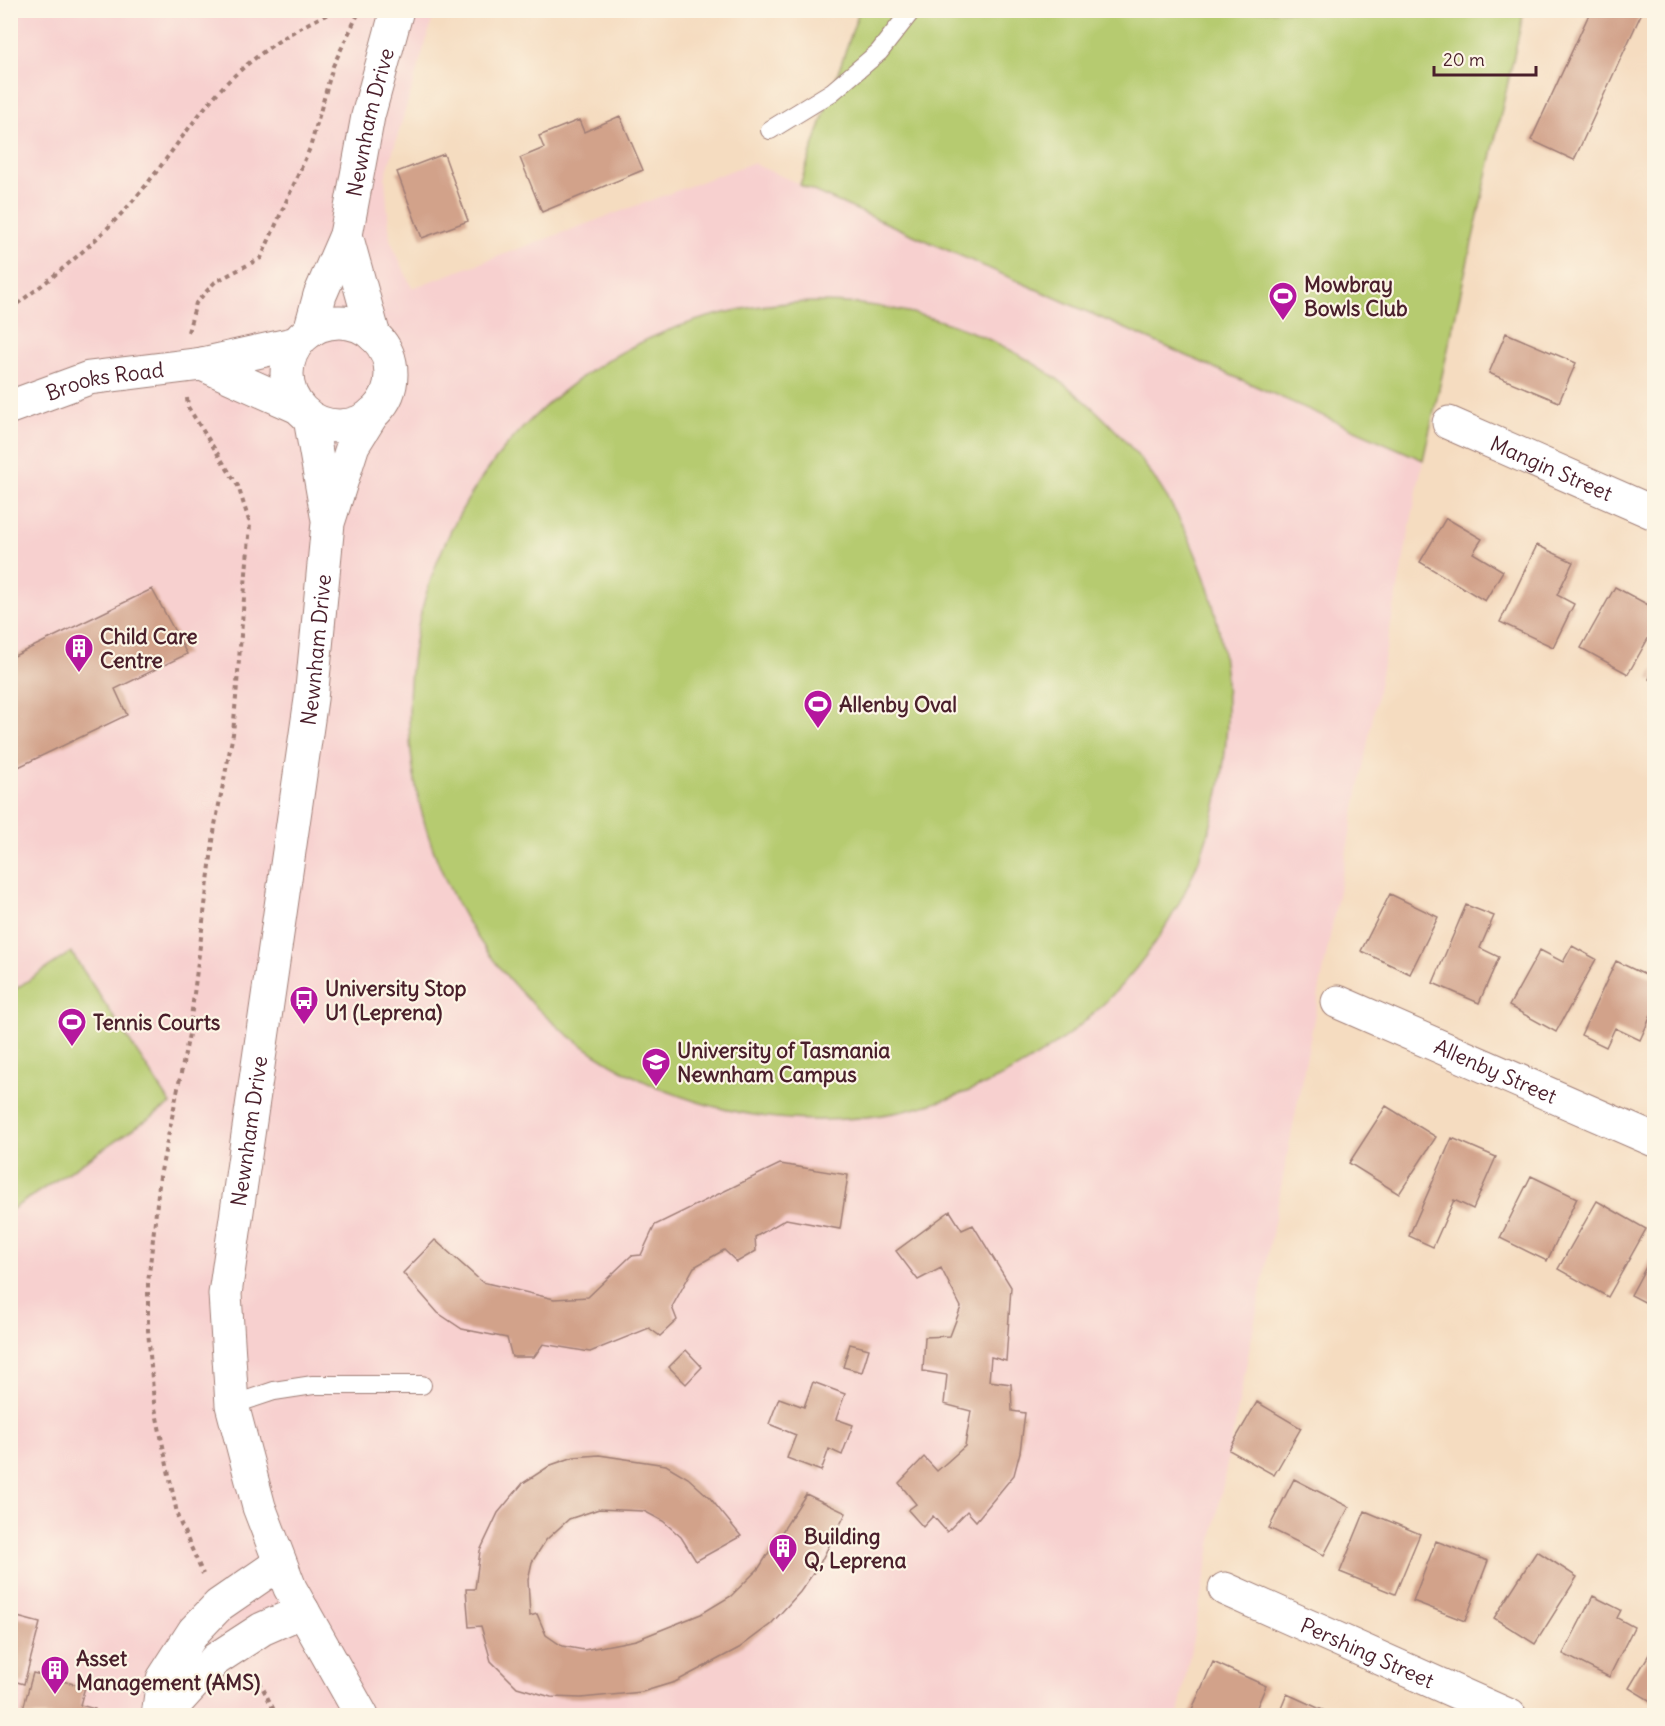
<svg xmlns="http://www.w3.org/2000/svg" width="1665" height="1726" font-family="Delius,sans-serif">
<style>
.built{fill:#f7d0cf}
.green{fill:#b6cb6f;stroke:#80754d;stroke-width:1.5}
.building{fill:#d2a28a}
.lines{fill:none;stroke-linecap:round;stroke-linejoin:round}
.service-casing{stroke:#a07e76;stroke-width:20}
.minor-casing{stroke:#a07e76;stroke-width:35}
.path{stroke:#a07e76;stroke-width:4;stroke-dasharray:4.5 4.5;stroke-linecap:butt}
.service{stroke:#fff;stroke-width:18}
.minor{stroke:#fff;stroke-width:33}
.labels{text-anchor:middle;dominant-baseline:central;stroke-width:4.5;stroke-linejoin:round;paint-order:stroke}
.street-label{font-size:21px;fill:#4a1f2b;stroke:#fcf5e5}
.poi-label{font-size:21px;font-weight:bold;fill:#4a1f2b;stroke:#fcf5e5;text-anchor:start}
</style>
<rect width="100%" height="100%" fill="#fcf5e5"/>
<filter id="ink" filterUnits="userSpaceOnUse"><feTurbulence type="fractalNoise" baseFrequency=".0167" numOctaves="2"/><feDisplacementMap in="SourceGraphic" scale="12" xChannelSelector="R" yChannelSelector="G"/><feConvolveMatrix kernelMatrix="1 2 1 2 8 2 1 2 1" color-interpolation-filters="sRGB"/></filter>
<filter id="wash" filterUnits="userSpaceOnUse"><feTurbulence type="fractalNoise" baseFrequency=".008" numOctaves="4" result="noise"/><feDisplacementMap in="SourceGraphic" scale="24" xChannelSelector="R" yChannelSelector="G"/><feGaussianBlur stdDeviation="1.35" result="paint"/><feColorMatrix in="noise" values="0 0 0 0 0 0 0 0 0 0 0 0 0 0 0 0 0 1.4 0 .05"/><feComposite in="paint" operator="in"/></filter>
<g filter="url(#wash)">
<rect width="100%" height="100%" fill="#f5dcc0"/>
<path class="built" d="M11 11H435L385 178 390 239 412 288 752 163 1423 460 1178 1715 11 1716Z"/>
<path class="green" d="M859 11H1524L1423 460 800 185Z
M409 711a409 409 0 1 1 818 0a409 409 0 1 1-818 0Z
M71 952 171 1104 11 1210V992Z"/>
<g id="blocks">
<path class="building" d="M1591 10H1643L1574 160 1531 140Z
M620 116 643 170 542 212 520 158 544 148 539 136 579 120 584 132Z
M444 154 468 221 422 238 397 172Z
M1506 333 1576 363 1559 402 1489 373Z
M1446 518 1482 539 1473 553 1503 571 1485 601 1420 562Z
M1537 545 1573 562 1557 595 1574 604 1553 647 1500 622Z
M1615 587 1654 608V628L1628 674 1581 648Z
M152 589 187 654 115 689 127 715 10 771V658Z
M1654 668V681L1649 679Z
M1390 894 1438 917 1410 974 1361 951Z
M1466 905 1494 916 1480 948 1499 957 1479 1003 1433 983Z
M1572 946 1596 959 1556 1032 1509 1006 1540 950 1563 962Z
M1616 961 1654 979V1009L1640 1040 1615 1028 1606 1047 1581 1035Z
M1386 1106 1436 1137 1399 1194 1349 1163Z
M1452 1138 1496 1157 1473 1209 1454 1200 1433 1247 1409 1236Z
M780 1164 848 1175 840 1229 786 1219 755 1237 756 1251 737 1262 724 1250 694 1267 672 1307 677 1320 660 1336 649 1328 590 1352 543 1344 534 1357H512L507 1338 462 1329 438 1313 403 1273 435 1240 482 1282 554 1299 588 1297 631 1256 641 1255 655 1225Z
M1531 1176 1577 1198 1547 1261 1500 1238Z
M1597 1201 1646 1229 1608 1297 1558 1269Z
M950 1211 962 1230 973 1225 1011 1287 1006 1361 991 1357 989 1381 1011 1384 1012 1411 1025 1413 1020 1452 1014 1475 976 1521 967 1511 947 1532 933 1516 923 1527 908 1510 916 1504 899 1483 924 1457 937 1471 965 1446 971 1411 944 1404 947 1375 923 1371 925 1337 950 1336 961 1307 941 1268 918 1280 896 1251Z
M1654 1252V1307L1631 1295Z
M850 1344 869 1349 862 1372 843 1367Z
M686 1350 702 1367 686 1384 669 1367Z
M813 1382 845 1394 836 1419 853 1425 842 1455 829 1449 821 1471 787 1458 796 1435 769 1424 779 1398 804 1407Z
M1257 1402 1301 1428 1274 1475 1229 1450Z
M599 1455 666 1465 688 1478 710 1498 741 1536 696 1561 681 1537 663 1521 644 1511 599 1509 569 1519 546 1540 532 1562 528 1580 530 1616 537 1614 546 1635 562 1646 584 1650 636 1640 701 1614 731 1596 759 1568 806 1494 846 1513 819 1565 800 1592 771 1624 739 1648 675 1682 642 1692 581 1698 551 1697 517 1687 491 1661 481 1626 469 1627 466 1589H475L480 1551 498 1513 523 1483 551 1465 574 1457Z
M1294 1479 1349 1507 1324 1555 1269 1528Z
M1365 1511 1420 1534 1395 1594 1340 1572Z
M1436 1541 1488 1561 1465 1621 1413 1601Z
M1537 1551 1577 1577 1535 1644 1494 1618Z
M1593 1596 1621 1610 1617 1618 1634 1627 1609 1677 1563 1654Z
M10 1615 40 1623 24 1684 10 1680Z
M1654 1646V1703L1629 1688Z
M1213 1662 1266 1686 1253 1716H1189Z
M33 1673 85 1687 80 1705 95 1709 93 1716H21Z
M1287 1694 1336 1716H1278Z"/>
</g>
</g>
<g filter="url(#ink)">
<use href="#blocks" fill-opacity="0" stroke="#a07e76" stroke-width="1.5"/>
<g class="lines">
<g class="service-casing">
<path id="service" d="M770 130 832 92 879 52 912 10
M232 1405 274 1391 313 1385H422"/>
</g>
<g class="minor-casing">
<g id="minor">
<path d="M346 235 374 336"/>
<circle cx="339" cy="374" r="52"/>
<path id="s1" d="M310 331 320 295 346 235 368 116 397 10"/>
<path d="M202 364 298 407"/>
<path id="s2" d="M10 407 89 378 202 364 297 343"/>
<path d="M310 418 327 515"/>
<path id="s3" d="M1449 423 1654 513"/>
<path id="s4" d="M1338 1002 1654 1140"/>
<path id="s5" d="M1225 1589 1510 1716"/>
<path d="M158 1716 163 1679 194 1631 219 1605 280 1563"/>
<path d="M164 1716 216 1659 262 1629 303 1611"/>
<path id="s6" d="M362 1716 290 1588 259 1507 232 1405 225 1294 311 699 328 523 353 445 373 413"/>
</g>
</g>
<path class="path" d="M10 309C53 278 96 243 131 203 162 168 187 127 218 92 247 60 298 24 339 10
M188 332 196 303 215 282 261 258 310 148 333 66 358 14
M187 398 188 407 238 486 250 524 233 734 215 825 189 1034 160 1176 148 1283V1330L154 1403 178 1518 203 1574
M255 1673 277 1716"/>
<use href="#service" class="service"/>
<use href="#minor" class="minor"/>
</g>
</g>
<defs>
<g id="stadium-pin" transform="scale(1.5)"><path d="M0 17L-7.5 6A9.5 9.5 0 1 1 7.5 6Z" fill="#b5179e" stroke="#fcf5e5"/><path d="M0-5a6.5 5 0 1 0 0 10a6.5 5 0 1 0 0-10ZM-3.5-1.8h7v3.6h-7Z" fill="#fff"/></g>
<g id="building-pin" transform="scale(1.5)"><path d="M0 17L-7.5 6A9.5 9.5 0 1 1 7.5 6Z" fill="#b5179e" stroke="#fcf5e5"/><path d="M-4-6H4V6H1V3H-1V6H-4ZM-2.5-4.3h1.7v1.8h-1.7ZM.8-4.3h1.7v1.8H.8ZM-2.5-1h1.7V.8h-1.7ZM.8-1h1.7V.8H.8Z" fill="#fff"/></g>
<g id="bus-pin" transform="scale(1.5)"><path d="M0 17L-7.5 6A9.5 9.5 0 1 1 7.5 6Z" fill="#b5179e" stroke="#fcf5e5"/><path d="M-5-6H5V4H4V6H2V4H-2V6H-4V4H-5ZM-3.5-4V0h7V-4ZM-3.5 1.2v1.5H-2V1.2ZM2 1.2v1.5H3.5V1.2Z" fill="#fff"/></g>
<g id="university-pin" transform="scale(1.5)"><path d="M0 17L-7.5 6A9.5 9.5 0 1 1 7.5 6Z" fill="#b5179e" stroke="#fcf5e5"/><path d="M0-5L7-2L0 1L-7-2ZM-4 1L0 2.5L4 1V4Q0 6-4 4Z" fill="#fff"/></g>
</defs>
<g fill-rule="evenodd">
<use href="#stadium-pin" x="1283" y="296"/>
<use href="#building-pin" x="79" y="648"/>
<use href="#stadium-pin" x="818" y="704"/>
<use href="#bus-pin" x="304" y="1000"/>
<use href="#stadium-pin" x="72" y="1022"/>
<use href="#university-pin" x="656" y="1062"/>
<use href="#building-pin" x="783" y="1548"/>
<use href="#building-pin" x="55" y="1670"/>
</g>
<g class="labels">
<g class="street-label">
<text stroke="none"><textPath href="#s1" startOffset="218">Newnham Drive</textPath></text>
<text stroke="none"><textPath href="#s2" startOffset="99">Brooks Road</textPath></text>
<text stroke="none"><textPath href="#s3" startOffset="112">Mangin Street</textPath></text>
<text stroke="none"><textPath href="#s6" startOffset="1101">Newnham Drive</textPath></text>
<text stroke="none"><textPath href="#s4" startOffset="172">Allenby Street</textPath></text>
<text stroke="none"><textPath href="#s6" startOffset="615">Newnham Drive</textPath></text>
<text stroke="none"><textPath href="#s5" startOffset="156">Pershing Street</textPath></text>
</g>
<g class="poi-label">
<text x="1304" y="284">Mowbray<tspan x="1304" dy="24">Bowls Club</tspan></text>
<text x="100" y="636">Child Care<tspan x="100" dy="24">Centre</tspan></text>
<text x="839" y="704">Allenby Oval</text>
<text x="325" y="988">University Stop<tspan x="325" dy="24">U1 (Leprena)</tspan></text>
<text x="93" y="1022">Tennis Courts</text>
<text x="677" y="1050">University of Tasmania<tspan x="677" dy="24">Newnham Campus</tspan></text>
<text x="804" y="1536">Building<tspan x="804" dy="24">Q, Leprena</tspan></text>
<text x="76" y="1658">Asset<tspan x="76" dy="24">Management (AMS)</tspan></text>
</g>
</g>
<rect width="1665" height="1726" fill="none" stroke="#fcf5e5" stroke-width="36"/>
<path d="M1434 66v9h102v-9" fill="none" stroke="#4a1f2b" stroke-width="3"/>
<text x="1443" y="66" font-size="18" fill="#4a1f2b" stroke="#fcf5e5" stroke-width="4.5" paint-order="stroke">20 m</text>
</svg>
